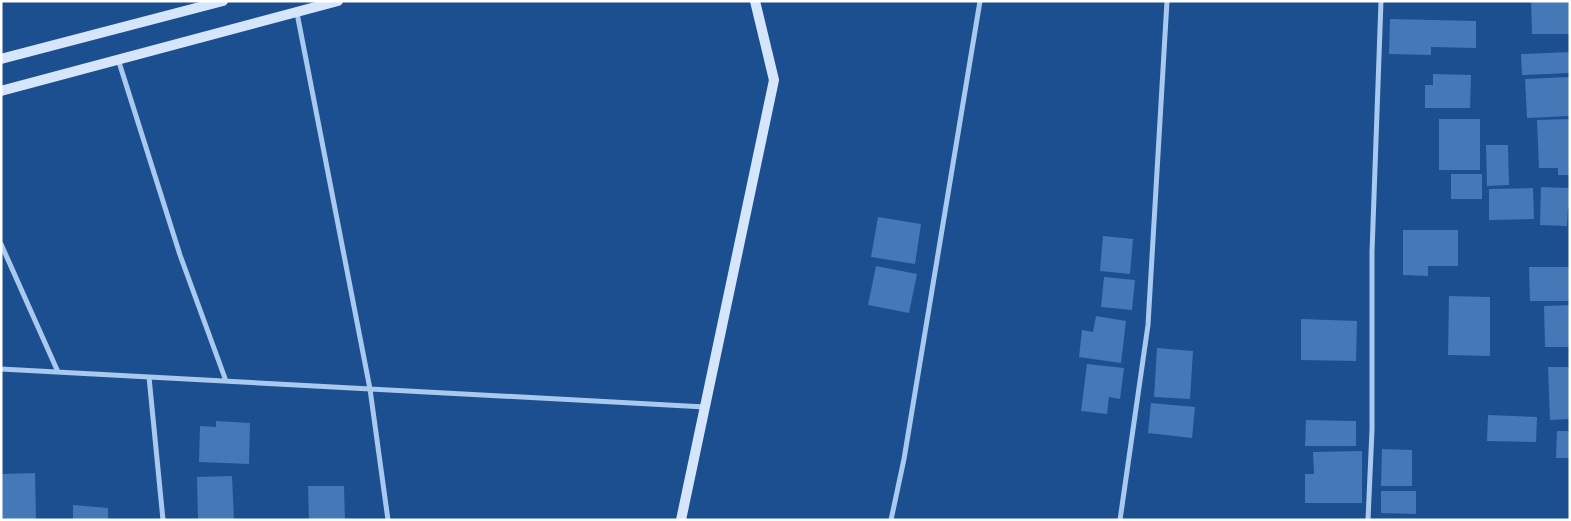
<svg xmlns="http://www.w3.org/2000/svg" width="1571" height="521" font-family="'Exo 2',sans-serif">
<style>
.building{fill:#4478b7}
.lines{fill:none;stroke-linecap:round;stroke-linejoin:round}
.street{stroke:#a9c9ee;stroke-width:5}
.secondary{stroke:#d6e6fa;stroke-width:10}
</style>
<rect width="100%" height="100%" fill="#1b4f8f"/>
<path class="building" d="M1531 1H1570V34H1532Z
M1390 19 1476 21V48L1431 47V55L1389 54Z
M1570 52V73L1522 75 1521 54Z
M1433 74 1471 75 1470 108H1425V85H1433Z
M1570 77V116L1527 118 1525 79Z
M1439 119H1480V170H1439Z
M1570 119V175H1558V168H1539L1537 120Z
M1486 145H1508L1509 185 1487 186Z
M1451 174H1482V199H1451Z
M1541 187 1570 188V208H1568L1567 226 1540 225Z
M1533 188 1534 219 1489 220V189Z
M878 217 921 224 915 264 871 257Z
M1403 230H1458V266H1428V276L1403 275Z
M1103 236 1133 239 1130 274 1100 271Z
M876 266 917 274 909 313 868 305Z
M1529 267H1570V301H1530Z
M1104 277 1135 280 1132 310 1101 307Z
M1449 296 1490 297V356L1448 355Z
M1570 305V347H1545L1544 306Z
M1096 316 1126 321 1121 363 1079 357 1082 330 1093 332Z
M1301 319 1357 321 1356 361 1301 360Z
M1157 348 1193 351 1190 399 1154 397Z
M1087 364 1124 368 1120 399 1109 397 1107 414 1081 411Z
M1548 367H1570V419L1550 420Z
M1151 403 1195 407 1192 438 1148 433Z
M1488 415 1537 417 1536 442 1487 441Z
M1306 420 1356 421V446H1305Z
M216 421 250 423 249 464 199 462 200 426 216 427Z
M1557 431H1570V458H1556Z
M1382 449 1412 450V486H1381Z
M1362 451V503H1305V474H1314L1313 452Z
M35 473 36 520H1V474Z
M232 476 234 520H198L197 477Z
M308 486H344L345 520H309Z
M1381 491H1416V514L1381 513Z
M73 505 108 508V520H73Z"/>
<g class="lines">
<path class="street" d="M297 13 370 389 388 520
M118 59 180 255 226 381
M1 244 58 372
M1 369 705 407
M149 377 163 520
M891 520 904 459 980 1
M1120 520 1148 325 1167 1
M1368 520 1372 430V252L1381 1"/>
<path class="secondary" d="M1 59 223 1
M1 91 338 1
M681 520 774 80 755 1"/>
</g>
<rect width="1571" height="521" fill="none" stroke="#ffffff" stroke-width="5"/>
</svg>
